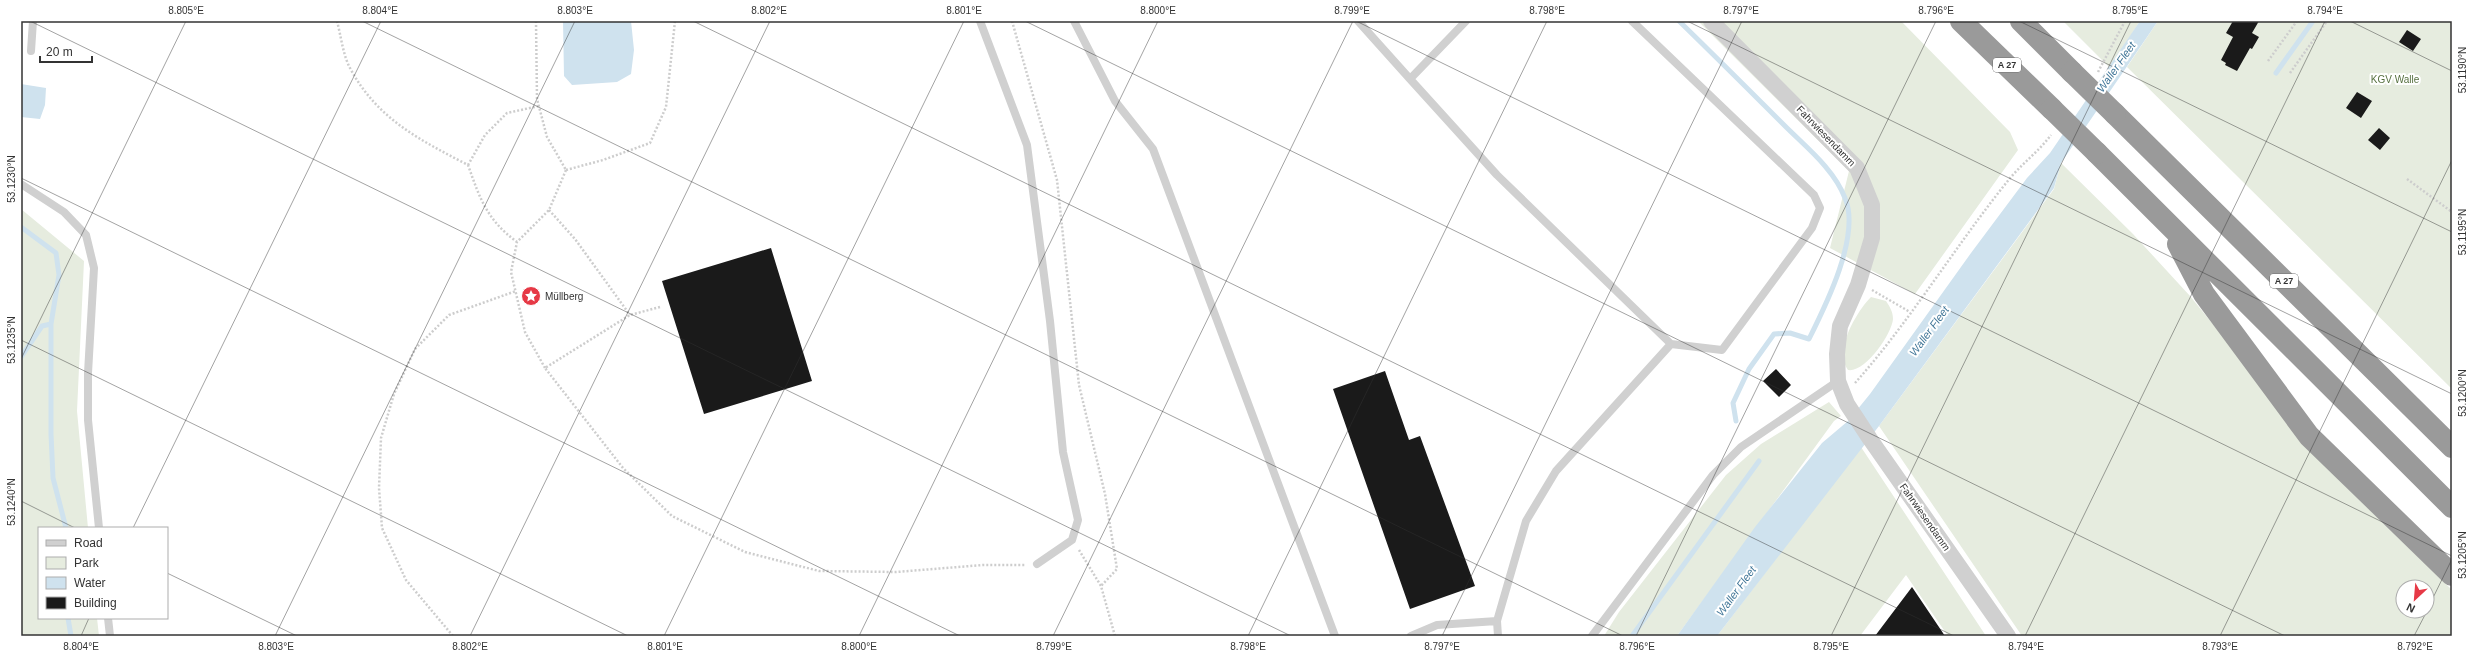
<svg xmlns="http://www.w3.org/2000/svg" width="2473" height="657" font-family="Arial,sans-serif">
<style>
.green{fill:#e6ecdf;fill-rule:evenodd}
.water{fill:#cfe2ee}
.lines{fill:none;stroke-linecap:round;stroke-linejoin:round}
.stream{stroke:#cfe2ee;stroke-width:5}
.building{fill:#1a1a1a}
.path{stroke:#cdcdcd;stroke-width:2.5;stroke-dasharray:2 2;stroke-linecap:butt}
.service{stroke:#d0d0d0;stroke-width:8}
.minor{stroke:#d0d0d0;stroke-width:16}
.motorway{stroke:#9a9a9a;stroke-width:22}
.motorway-bridge{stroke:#9a9a9a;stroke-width:22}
.ticks{fill:none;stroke:#333;stroke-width:1;stroke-opacity:0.45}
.labels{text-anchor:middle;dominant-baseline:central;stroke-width:4;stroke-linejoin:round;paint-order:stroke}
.shield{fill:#fff;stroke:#707070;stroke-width:1}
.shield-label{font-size:9px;font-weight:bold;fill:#333}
.park-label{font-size:10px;fill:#56703f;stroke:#fff}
.street-label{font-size:10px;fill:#333;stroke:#fff}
.poi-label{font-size:10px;fill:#333;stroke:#fff;text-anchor:start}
.water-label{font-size:11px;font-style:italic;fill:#3f7597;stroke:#fff}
.neatline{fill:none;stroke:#333;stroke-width:1.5}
.ticks-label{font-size:10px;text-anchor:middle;fill:#333}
</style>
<rect width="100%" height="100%" fill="#fff"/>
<path class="green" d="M1698 21H1901L2010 132 2018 150 1915 294 1830 248 1849 171Z
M2063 21H2140L2110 68Z
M2158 21H2452V389L2127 67Z
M2061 163 2133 234 2190 296 2344 485 2452 590V636H2022L1879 426 2054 189ZM2403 587H2427V611H2403Z
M21 209 84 261 77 411 88 528H39V618H97L99 636H21Z
M1871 297 1886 301C1890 307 1893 312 1893 319 1892 334 1865 373 1848 370 1833 351 1857 311 1871 297Z
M1829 402 1841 416 1834 421 1677 636H1604L1619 612 1726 475 1761 444Z
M1861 447 1986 636H1948L1906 575 1860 636H1717Z"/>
<path class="water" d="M563 21H631L634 50 631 74 617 82 572 85 564 76Z
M2140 21H2158L2061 163 2054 188 1879 426 1717 636H1677L1755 527 1822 443 1848 421 1870 394 1971 253 2027 178 2050 153Z
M21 84 46 88 45 105 40 119 21 117Z"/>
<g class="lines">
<path class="stream" d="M1679 21C1715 56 1750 91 1785 126 1806 147 1834 169 1845 198 1861 235 1826 305 1809 339L1790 333 1774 334 1749 369 1733 403 1736 421
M2276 73 2313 21
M21 227 56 253 59 275 51 324V434L53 478 66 528
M21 357 42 326 51 324
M68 618 71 636
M1632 636 1759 461"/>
</g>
<path class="building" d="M2233 21H2259L2252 33 2259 37 2252 49 2250 48 2237 71 2225 65 2226 63 2221 60 2233 37 2226 33Z
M2407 30 2421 39 2413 51 2399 42Z
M2357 92 2372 101 2361 118 2346 108Z
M2379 128 2390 138 2380 150 2368 140Z
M771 248 812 381 704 414 662 281Z
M1776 369 1791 385 1779 397 1763 381Z
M1385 371 1409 440 1420 436 1475 586 1410 609 1333 389Z
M1912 587 1945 636H1875Z"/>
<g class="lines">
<path class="path" d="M337 21C341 36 343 55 350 68 377 119 420 140 468 165 480 199 487 220 517 242
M536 21 537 99 547 137 566 170
M1012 21 1057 180 1079 385 1105 494 1117 569 1101 586
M2268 61 2297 21
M2098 72 2125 21
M2290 73 2327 21
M468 165 485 135 507 113 539 106
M566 170 603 160 650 143 666 107 675 21
M2407 179 2452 212
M549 210 575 239 630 315
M1872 290 1910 312
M660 307 630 315 545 368 623 468 672 516 745 552 819 571 896 572 983 565H1025
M545 368 525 332 511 272 517 242 549 210 566 170
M1855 383C1912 319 1957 243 2011 177 2024 162 2039 151 2051 135
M1079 550 1101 586 1115 636
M453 636 406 580 382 528 379 488 381 438 394 394 415 349 449 315 516 291"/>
<path class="service" d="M980 21 1027 145 1050 321 1063 452 1078 520 1072 540 1037 564
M1074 21 1115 101 1153 149 1335 636
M1358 21 1410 79 1466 21
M31 51 33 21
M1410 79 1497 175 1671 344
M21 184 64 212 86 235 94 268 88 373V420L99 528
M108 618 110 636
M1411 636 1437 625 1497 621
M1498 636 1497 621 1526 521 1556 471 1671 344 1722 350 1812 228 1820 208 1814 195 1632 21
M1592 636 1713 475 1741 447 1838 381"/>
<path class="minor" d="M1711 21 1857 168 1872 205V238L1858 285 1840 326 1837 354 1838 381 1847 404 1870 439 2008 636"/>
<path class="motorway" d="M1961 21 2052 109
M2021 21 2072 72
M2115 114 2452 447
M2097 153 2452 507
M2178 244 2204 294 2309 436 2452 575"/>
<path class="motorway-bridge" d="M2072 72 2115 114
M2052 109 2097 153"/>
</g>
<path class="ticks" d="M30 21 1291 636M362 21 1623 636M693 21 1954 636M1025 21 2285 636M1356 21 2452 556M1687 21 2452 394M2019 21 2452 232M2350 21 2452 71M21 178 960 636M21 340 628 636M21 359 186 21M21 501 75 528M133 528 381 21M167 573 297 636M2427 610 2452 559M81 636 89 618M275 636 575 21M470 636 770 21M664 636 964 21M859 636 1158 21M1053 636 1353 21M1248 636 1547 21M1442 636 1742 21M1636 636 1936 21M1831 636 2131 21M2025 636 2325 21M2220 636 2452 160M2414 636 2427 611"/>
<defs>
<g id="sight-disc" transform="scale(1)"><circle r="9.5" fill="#e63946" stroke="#fff"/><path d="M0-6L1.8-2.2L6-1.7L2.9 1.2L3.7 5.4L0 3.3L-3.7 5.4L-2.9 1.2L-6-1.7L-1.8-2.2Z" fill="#fff"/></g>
</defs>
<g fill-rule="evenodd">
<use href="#sight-disc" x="531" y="296"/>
</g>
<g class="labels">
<g class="shield">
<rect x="1993" y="58" width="28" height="14" rx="3"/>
<rect x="2270" y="274" width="28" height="14" rx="3"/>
</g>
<g class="shield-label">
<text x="2007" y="65">A 27</text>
<text x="2284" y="281">A 27</text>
</g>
<g class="park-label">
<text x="2395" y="79">KGV Walle</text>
</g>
<g class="street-label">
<text transform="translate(1826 136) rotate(46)">Fahrwiesendamm</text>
<text transform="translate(1925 517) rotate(55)">Fahrwiesendamm</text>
</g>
<g class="poi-label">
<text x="545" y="296">Müllberg</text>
</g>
<g class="water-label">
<text transform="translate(2116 67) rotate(-55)">Waller Fleet</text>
<text transform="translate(1929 331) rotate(-54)">Waller Fleet</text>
<text transform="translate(1736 591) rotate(-54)">Waller Fleet</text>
</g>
</g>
<rect width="2473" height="657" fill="none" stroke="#ffffff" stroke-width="44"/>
<rect x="38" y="527" width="130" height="92" fill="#ffffff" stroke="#adadad"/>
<rect x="46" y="540" width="20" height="6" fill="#d0d0d0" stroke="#adadad"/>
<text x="74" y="547" font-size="12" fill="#333333">Road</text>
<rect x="46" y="557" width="20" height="12" fill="#e6ecdf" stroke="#adadad"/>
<text x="74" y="567" font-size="12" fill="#333333">Park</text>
<rect x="46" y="577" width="20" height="12" fill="#cfe2ee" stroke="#adadad"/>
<text x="74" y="587" font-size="12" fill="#333333">Water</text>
<rect x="46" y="597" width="20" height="12" fill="#1a1a1a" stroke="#adadad"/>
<text x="74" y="607" font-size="12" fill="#333333">Building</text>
<g transform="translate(2415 599) rotate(206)"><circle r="19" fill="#ffffff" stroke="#adadad"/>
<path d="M0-3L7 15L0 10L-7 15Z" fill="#e63946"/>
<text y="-6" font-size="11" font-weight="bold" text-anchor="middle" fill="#333333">N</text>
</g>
<path d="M40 56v6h52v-6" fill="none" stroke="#333333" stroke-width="2"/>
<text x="46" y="56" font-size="12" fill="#333333" stroke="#ffffff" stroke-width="3" paint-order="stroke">20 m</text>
<rect x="22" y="22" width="2429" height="613" class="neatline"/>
<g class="ticks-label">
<text x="186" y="14">8.805°E</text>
<text x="380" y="14">8.804°E</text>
<text x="575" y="14">8.803°E</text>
<text x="769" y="14">8.802°E</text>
<text x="964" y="14">8.801°E</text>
<text x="1158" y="14">8.800°E</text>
<text x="1352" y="14">8.799°E</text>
<text x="1547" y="14">8.798°E</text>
<text x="1741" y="14">8.797°E</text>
<text x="1936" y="14">8.796°E</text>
<text x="2130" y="14">8.795°E</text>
<text x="2325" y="14">8.794°E</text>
<text transform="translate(2462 70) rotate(-90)" y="4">53.1190°N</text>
<text transform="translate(11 179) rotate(-90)" y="4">53.1230°N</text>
<text transform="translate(2462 232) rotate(-90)" y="4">53.1195°N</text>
<text transform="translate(11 340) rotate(-90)" y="4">53.1235°N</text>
<text transform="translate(2462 393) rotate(-90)" y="4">53.1200°N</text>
<text transform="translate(11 502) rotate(-90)" y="4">53.1240°N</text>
<text transform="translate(2462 555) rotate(-90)" y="4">53.1205°N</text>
<text x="81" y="650">8.804°E</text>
<text x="276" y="650">8.803°E</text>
<text x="470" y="650">8.802°E</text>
<text x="665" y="650">8.801°E</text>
<text x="859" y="650">8.800°E</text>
<text x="1054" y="650">8.799°E</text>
<text x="1248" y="650">8.798°E</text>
<text x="1442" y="650">8.797°E</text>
<text x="1637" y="650">8.796°E</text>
<text x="1831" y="650">8.795°E</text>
<text x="2026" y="650">8.794°E</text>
<text x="2220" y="650">8.793°E</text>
<text x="2415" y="650">8.792°E</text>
</g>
</svg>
